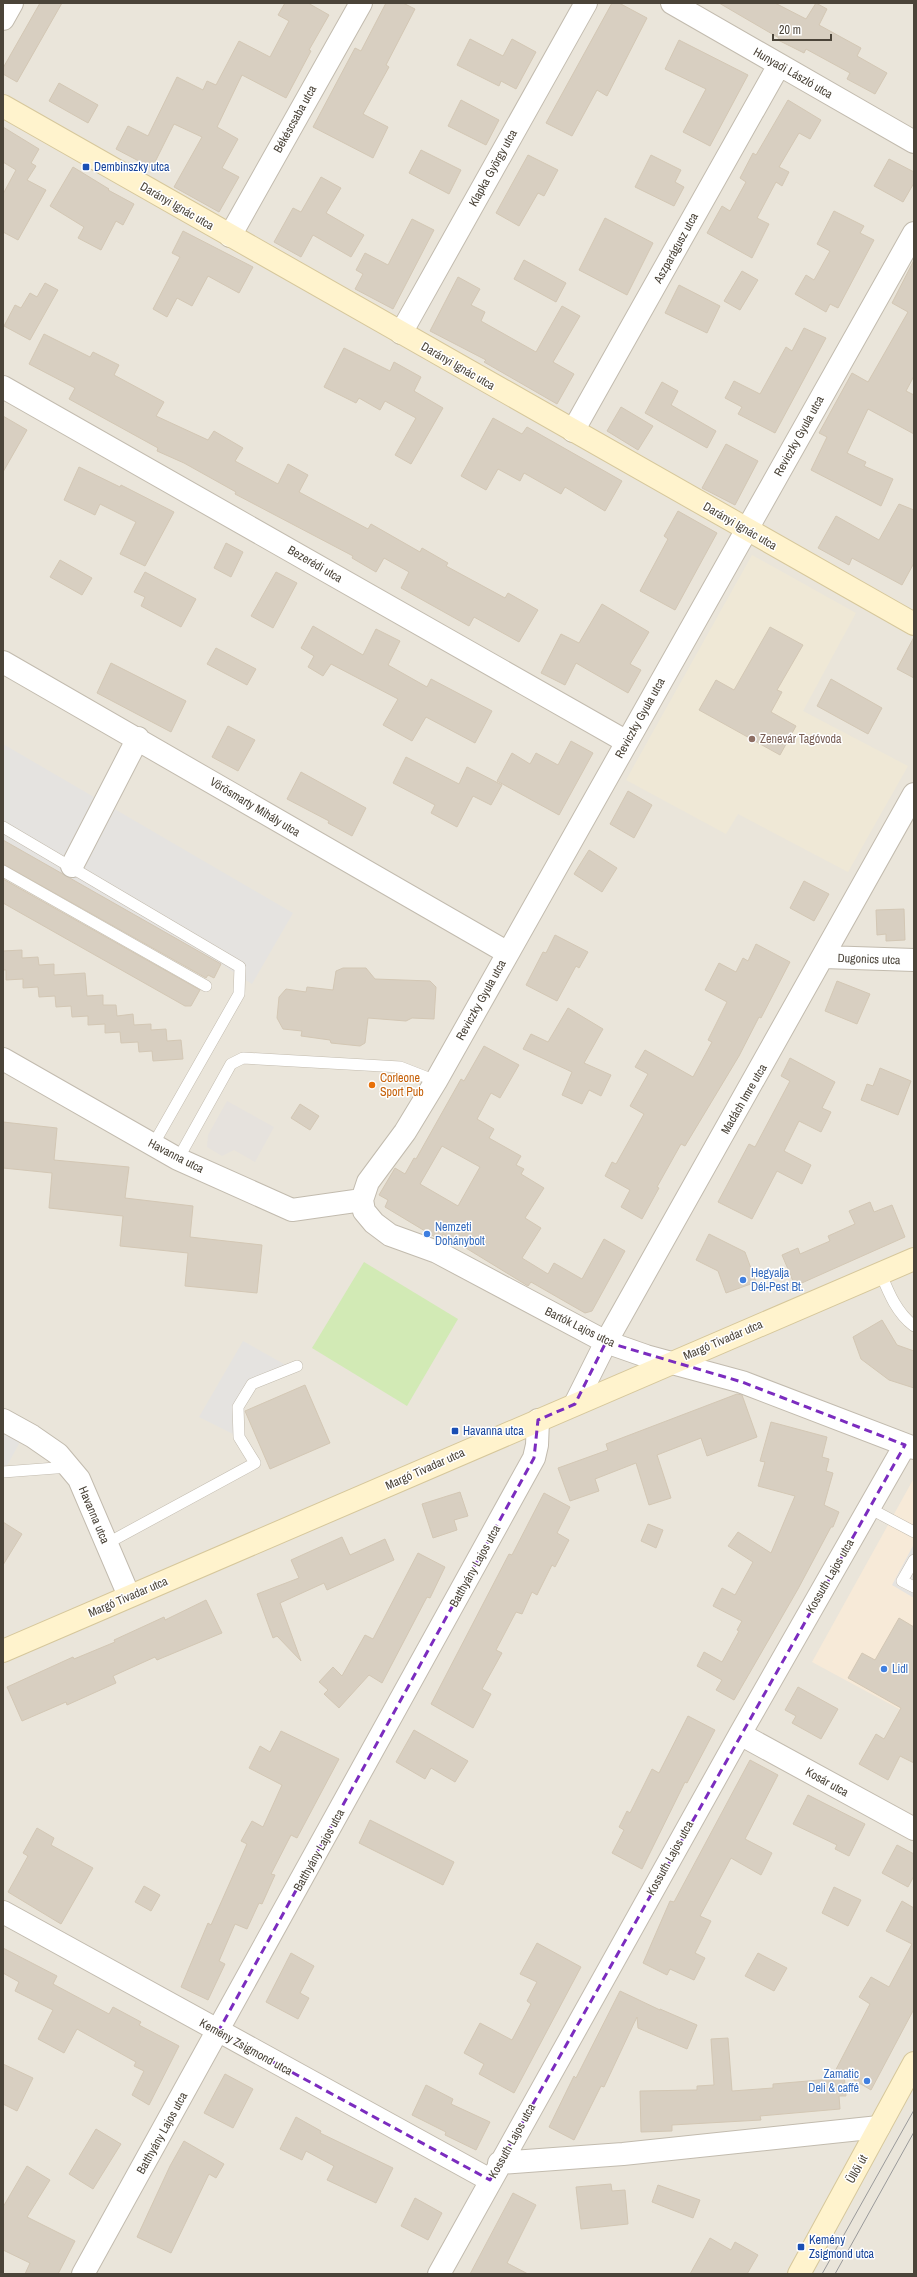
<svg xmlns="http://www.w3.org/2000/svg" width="917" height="2277" font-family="'Archivo Narrow',sans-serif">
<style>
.residential{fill:#eae5da}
.commercial{fill:#f7ead8}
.industrial{fill:#e6e2dd}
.education{fill:#efe8d6}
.green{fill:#d2eab5}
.parking{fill:#e5e3e0}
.building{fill:#d8cfc1;stroke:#d3c7b4;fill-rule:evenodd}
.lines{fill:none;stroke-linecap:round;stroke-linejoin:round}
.lane-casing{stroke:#c2bbae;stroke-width:12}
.street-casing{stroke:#c2bbae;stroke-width:24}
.secondary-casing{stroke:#d6c79b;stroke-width:24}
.lane{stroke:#fff;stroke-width:11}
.street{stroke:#fff;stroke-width:22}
.secondary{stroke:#fff3cd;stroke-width:22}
.tram{stroke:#9a9a9a;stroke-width:1}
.marked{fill:none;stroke:#7b2cbf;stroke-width:3;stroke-dasharray:8 5;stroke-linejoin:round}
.transit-dot{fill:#1a4fb4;stroke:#fff;stroke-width:1.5}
.education-dot{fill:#8d6e63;stroke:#fff;stroke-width:1.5}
.food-dot{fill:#e8710a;stroke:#fff;stroke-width:1.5}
.shop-dot{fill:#3f7fe0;stroke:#fff;stroke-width:1.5}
.labels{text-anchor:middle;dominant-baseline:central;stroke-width:3;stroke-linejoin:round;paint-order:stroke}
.street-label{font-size:12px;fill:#4b4439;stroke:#fff}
.transit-label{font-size:12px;fill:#164399;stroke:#fff;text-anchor:start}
.education-label{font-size:12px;fill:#785e54;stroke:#fff;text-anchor:start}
.food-label{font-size:12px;fill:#c56008;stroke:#fff;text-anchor:start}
.shop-label{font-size:12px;fill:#366cbe;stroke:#fff;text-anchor:start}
</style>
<rect width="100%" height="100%" fill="#f6f3ec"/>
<path class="residential" d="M3 3H914V2274H3Z"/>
<path class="commercial" d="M914 1478V1717L812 1662Z"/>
<path class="industrial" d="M227 1101 274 1127 255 1162 234 1150 222 1156 207 1147 208 1135Z"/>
<path class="education" d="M752 555 856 613 803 711 908 766 848 872 738 814 726 834 626 780Z"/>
<path class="green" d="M364 1262 458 1319 407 1406 312 1348Z"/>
<path class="parking" d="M3 744 293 913 252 984 221 964 3 842Z
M243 1341 291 1368 252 1384 238 1407 239 1437 199 1417Z
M3 1430 21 1440 3 1473Z
M914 1544V1598L892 1585Z"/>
<path class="building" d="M40 3H62L17 82 3 74V68Z
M285 3H308L329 15 309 50 311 51 286 98 242 75 217 127 238 139 222 168 239 177 219 212 174 187 202 137 174 124 152 168 116 149 128 126 148 136 177 77 203 90 207 81 216 85 239 41 270 57 289 21 278 15Z
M386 3H403L415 9 386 65 389 67 363 114 388 127 373 158 313 127 355 48 361 51Z
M612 3H619L647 18 607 96 597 90 572 136 546 123Z
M719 3H775L806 19 816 3 827 9 819 25 861 48 857 56 887 73 875 94 847 79 850 73 806 49 804 53 778 40 779 38Z
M470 39 503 56 512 39 536 52 516 89 501 81 499 86 457 65Z
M679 40 748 75 710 146 683 132 706 89 665 69Z
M59 83 98 105 88 123 49 101Z
M461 100 499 120 486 145 448 126Z
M788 100 821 120 810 139 799 133 779 167 789 172 782 186 776 182 757 218 769 224 752 258 707 233 722 206 730 211 746 182 740 178 753 153 756 155Z
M3 127 39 149 31 163 36 166 27 180 46 190 18 240 3 232V194L16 170 3 162Z
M421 150 461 170 449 194 409 173Z
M528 155 558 170 544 196 538 193 519 226 496 213Z
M651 155 681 170 675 182 684 187 674 206 635 187Z
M889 159 914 172V183L903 202 874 186Z
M73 167 109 189 108 190 134 204 123 225 116 221 101 250 78 238 84 227 50 206Z
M321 177 341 188 326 213 364 235 351 257 313 235 301 257 274 242 293 208 301 212Z
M834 211 864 226 860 233 874 240 838 308 830 304 826 312 795 294 806 275 814 280 830 251 817 244Z
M605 218 653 243 627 295 579 270Z
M412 219 434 230 393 309 355 289 363 274 356 270 365 253 388 265Z
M183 231 253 267 239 293 208 276 192 306 177 298 167 317 153 309 180 257 172 253Z
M524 260 566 283 556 302 514 279Z
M914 260V376L906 391 914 395V434L868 409 847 453 866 462 864 466 893 479 881 506 811 470 827 437 819 433 852 373 868 382 908 312 892 303Z
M742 271 758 280 740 310 724 301Z
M458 277 480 289 471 305 485 312 481 321 536 352 562 306 580 316 553 362 574 374 557 404 484 362 486 360 430 331Z
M45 283 58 290 30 340 4 326 15 305 21 308 30 293 37 297Z
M679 285 720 306 707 333 665 313Z
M804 328 826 338 775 433 738 414 742 407 725 398 734 381 760 394 786 347 792 351Z
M44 334 90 357 93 352 119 365 114 375 164 402 156 416 208 440 214 431 243 448 235 461 278 484 288 464 308 475 299 492 368 529 371 524 420 552 422 548 448 563 446 566 505 598 508 593 538 610 519 642 474 617 469 626 401 588 409 572 384 558 376 572 352 558 353 556 235 494 236 492 184 463 157 451 158 448 69 399 75 388 29 364Z
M344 348 390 371 394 362 421 377 414 391 443 408 411 464 395 455 416 418 385 401 380 410 359 398 356 403 324 387Z
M662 382 678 391 671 405 716 431 707 448 645 413Z
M621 407 653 426 638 450 607 431Z
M3 416 27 430 3 472Z
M493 418 522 434 527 427 622 481 605 511 565 487 561 494 524 473 520 481 498 469 486 490 461 476Z
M726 444 758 461 735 505 702 488Z
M79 467 120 487 121 485 174 512 145 566 120 554 136 522 100 504 95 515 64 500Z
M899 504 914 510V563L902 585 852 558 849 565 818 548 836 516 879 540Z
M678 511 717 533 675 610 640 591 668 539 664 536Z
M226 543 243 552 231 577 214 568Z
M60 560 92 578 82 595 50 577Z
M145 572 196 599 181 627 141 606 145 597 134 592Z
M276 572 297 583 273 628 251 616Z
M602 604 649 632 630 664 641 670 628 693 576 663 565 685 541 673 561 634 579 643Z
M313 626 363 655 376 629 400 641 388 665 427 687 431 679 492 711 475 743 426 717 412 741 383 725 398 699 331 664 323 676 308 667 314 656 301 648Z
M770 627 803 645 777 690 782 692 771 712 796 726 780 755 699 710 716 680 734 690Z
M914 637V678L897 669Z
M216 648 256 669 247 685 207 664Z
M111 663 186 701 171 732 97 693Z
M831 679 882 708 868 734 817 706Z
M228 726 255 740 238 771 212 757Z
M571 741 593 753 559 815 497 781 512 753 530 764 536 753 558 765Z
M406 757 459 784 467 767 502 785 491 805 473 796 457 827 431 813 435 805 393 783Z
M301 772 366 808 352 836 328 823 329 821 287 799Z
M628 791 652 805 634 838 610 824Z
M3 840 221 964 214 978 208 975 206 978 3 864Z
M589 850 617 868 602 892 574 874Z
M3 879 200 990 191 1006H185L3 903Z
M804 881 829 894 814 921 790 908Z
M904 909 905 940 886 941V934L877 935 876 910Z
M555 935 588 952 579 968 576 966 557 1001 526 985 543 952 546 953Z
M756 944 790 962 761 1018 759 1017 739 1056 685 1146 681 1144 657 1187 659 1188 642 1219 621 1207 630 1190 605 1176 612 1162 616 1164 644 1114 630 1106 648 1074 635 1067 645 1050 693 1077 712 1042 708 1040 727 1002 705 990 719 963 736 972 743 958 748 961Z
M22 950V958L38 957 39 965 54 964V975L85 973 87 996 103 995V1005H116L117 1016 133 1014 134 1025 151 1024V1030L166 1029 167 1041 181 1040 183 1059 153 1061 152 1051 139 1052 138 1042 121 1043 120 1032 105 1033V1024L88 1025V1016L72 1017 71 1006 56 1007 55 996 39 997 38 987 23 988V979L6 980V970H3V951Z
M343 968H366L375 979 430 981 436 987 434 1019 412 1018 406 1021 368 1018 365 1043 360 1046 331 1043 330 1040 301 1036 302 1031 283 1029 277 1018 279 997 286 989 306 992 307 987 333 990 336 971Z
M837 981 870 994 857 1024 825 1011Z
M568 1008 603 1029 584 1063 611 1075 601 1096 589 1090 582 1104 562 1095 572 1072 523 1049 531 1034 548 1042Z
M484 1046 519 1065 500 1098 491 1093 477 1119 494 1129 489 1138 521 1156 516 1165 524 1169 521 1174 544 1188 525 1218 541 1228 522 1258 548 1274 554 1263 582 1279 604 1239 625 1251 592 1311 585 1313 531 1282 528 1286 443 1234 440 1240 385 1207 388 1200 379 1195 395 1168 405 1174 414 1158 416 1159 461 1079 464 1081ZM442 1146 480 1167 458 1206 420 1184Z
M790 1058 835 1082 822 1108 831 1112 821 1132 799 1121 784 1151 811 1165 802 1184 777 1171 752 1219 718 1202 749 1144 755 1147 790 1081 781 1076Z
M880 1068 911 1081 898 1115 861 1100 867 1084 873 1086Z
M300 1104 319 1116 310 1130 291 1118Z
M3 1122 57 1128 54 1160 129 1167 125 1198 193 1206 190 1237 262 1245 257 1293 185 1286 188 1253 120 1246 123 1216 49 1208 52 1173 3 1168Z
M870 1202 874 1212 892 1205 905 1237 795 1286 782 1255 798 1248 800 1254 830 1241 828 1236 855 1224 849 1211Z
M709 1234 745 1252 756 1282 726 1293 718 1271 696 1260Z
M882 1320 897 1345 914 1351V1388L889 1380 861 1359 853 1337Z
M305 1385 330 1443 270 1469 245 1411Z
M737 1394 742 1395 757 1437 707 1456 701 1438 657 1455 671 1498 649 1505 636 1463 595 1479 599 1491 570 1501 558 1468 608 1450 606 1444Z
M771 1422 827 1437 822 1457 829 1459 826 1471 833 1473 824 1505 839 1512 833 1527H831L798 1589 734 1700 716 1690 722 1680 697 1666 704 1652 722 1662 739 1631 737 1630 742 1621 713 1606 722 1588 735 1595 753 1562 728 1546 738 1532 771 1553 795 1496 758 1486 765 1462 760 1461Z
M460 1492 468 1516 454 1520 457 1530 433 1538 422 1504Z
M544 1493 570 1507 557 1533 569 1540 555 1567 552 1565 537 1595 532 1592 522 1614 516 1612 496 1650 502 1653 482 1689 491 1694 473 1728 431 1704 509 1554 512 1555Z
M3 1522 22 1534 3 1565Z
M648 1524 663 1530 656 1548 641 1541Z
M342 1537 350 1555 385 1539 394 1560 327 1590 324 1583 280 1603 301 1661 277 1636 273 1638 257 1594 299 1578 291 1560Z
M418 1553 445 1567 430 1598 427 1597 382 1683 369 1675 339 1708 324 1694 328 1690 319 1682 333 1667 342 1676 365 1635 373 1639Z
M206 1600 222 1633 157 1660 155 1657 113 1676 116 1683 67 1705 66 1702 22 1721 7 1687 73 1657 74 1659 115 1642 114 1640 164 1617 165 1620Z
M899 1618 914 1627V1763L900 1756 888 1780 859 1764 876 1734 884 1739 901 1708 848 1678 862 1653 875 1660Z
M798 1687 838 1709 821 1739 792 1723 796 1716 785 1710Z
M688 1716 715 1730 687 1783 685 1782 642 1869 612 1853 624 1830 619 1827 627 1811 630 1813 652 1769 659 1773Z
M414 1730 468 1761 455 1782 431 1768 425 1779 396 1762Z
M281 1731 339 1759 297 1838 291 1835 271 1874 275 1875 262 1904 259 1903 247 1929 235 1924 219 1961 225 1964 208 2000 181 1987 208 1923 211 1925 247 1844 241 1841 252 1821 263 1827 282 1785 249 1768 260 1746 270 1752Z
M750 1760 778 1775 745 1839 772 1853 761 1875 731 1858 700 1916 711 1921 695 1953 705 1958 694 1980 670 1969 667 1975 643 1963 670 1901 674 1902Z
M808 1795 865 1824 849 1856 835 1849 837 1845 793 1824Z
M370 1820 454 1862 443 1885 359 1843Z
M37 1828 54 1838 51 1845 93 1868 61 1924 8 1892 28 1856 23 1853Z
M897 1845 914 1854V1876L908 1887 882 1873Z
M144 1886 160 1895 151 1911 135 1902Z
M834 1887 861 1900 848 1926 822 1913Z
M902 1901 914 1908V2009L871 2090 844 2074 846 2096H839L840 2109 760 2116 761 2120 672 2125V2131L641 2132 640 2091 697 2090V2086L714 2085 711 2039 728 2038 732 2091 773 2088V2084L831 2079 870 2004 859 1997 871 1977 889 1987 912 1944 886 1931Z
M537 1943 581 1967 514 2093 479 2074 484 2064 464 2053 480 2023 512 2040 531 2004 527 2001 537 1982 520 1974Z
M3 1948 57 1976 53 1984 109 2014 113 2007 141 2022 139 2025 179 2046 149 2105 132 2095 144 2071 134 2066 136 2062 77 2029 64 2053 38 2039 53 2010 15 1991 19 1982 3 1973Z
M291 1953 314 1966 300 1993 309 1998 298 2019 266 2002Z
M758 1953 787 1968 774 1991 745 1976Z
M620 1991 660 2010V2009L697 2025 687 2049 638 2028 637 2017 604 2087 601 2086 574 2140 549 2127 574 2076 576 2078Z
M3 2064 33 2078 17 2111 3 2104Z
M225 2074 253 2089 233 2128 204 2113Z
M426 2085 453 2099 451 2104 490 2122 476 2150 445 2135 446 2132 412 2115Z
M296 2117 321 2131 320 2133 393 2168 376 2203 327 2180 334 2166 306 2151 302 2160 280 2149Z
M96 2129 121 2144 93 2189 69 2174Z
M184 2141 224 2164 216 2178 209 2174 171 2253 137 2237 170 2166Z
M27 2166 50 2180 27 2217 75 2241 58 2274H25L30 2263 3 2250V2207Z
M611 2184 612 2191 625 2190 628 2224 581 2229 576 2187Z
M658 2185 700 2200 693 2218 652 2202Z
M513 2193 536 2205 507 2263 528 2274H470Z
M415 2198 442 2213 428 2240 401 2226Z
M710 2238 731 2250 735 2242 758 2255 747 2274H690Z"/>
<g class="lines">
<g class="lane-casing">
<path id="lane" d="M3 827 240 967 239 994 153 1145
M3 871 206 986
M178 1159 231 1064 243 1058 400 1067 436 1081
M881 1274C889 1294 897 1313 914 1326
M3 1472 69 1467
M869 1508 914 1532
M106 1544 255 1463 239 1437 238 1407 252 1384 297 1366
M914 1560 902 1581 914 1587"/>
</g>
<g class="street-casing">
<path id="street" d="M672 3 914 142
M3 19 12 3
M914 233 436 1081 405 1132 368 1182 362 1200 364 1211 374 1223 390 1235 437 1252 606 1342 646 1356 742 1382 914 1448
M230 236 361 3
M401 333 586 3
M3 387 627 742
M573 431 779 65
M3 662 508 953
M72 866 138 738
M824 957 914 960
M3 1059 178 1159 292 1210 362 1200
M575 1404 606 1342 914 794
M3 1420 32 1436 58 1454 79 1479 129 1596
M740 1734 914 1829
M3 1912 490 2180
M499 2163 623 2154 879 2127
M83 2274 534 1458 537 1445 538 1420
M439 2274 740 1734 905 1445"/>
</g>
<g class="secondary-casing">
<path id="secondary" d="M3 106 914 624
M3 1651 914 1259
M799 2274 914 2063"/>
</g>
<use href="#lane" class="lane"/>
<use href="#street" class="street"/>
<use href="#secondary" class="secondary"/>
<path class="tram" d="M822 2274 914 2110
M835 2274 914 2132"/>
</g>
<path class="marked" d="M606 1342 742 1382 905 1445 490 2180 218 2032 534 1458 538 1420 575 1404Z"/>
<g class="transit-dot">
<rect x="82" y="163" width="8" height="8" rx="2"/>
<rect x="451" y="1427" width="8" height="8" rx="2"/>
<rect x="797" y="2243" width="8" height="8" rx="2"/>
</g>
<circle class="education-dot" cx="752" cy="739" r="4"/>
<circle class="food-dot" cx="372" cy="1085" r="4"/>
<g class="shop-dot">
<circle cx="427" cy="1234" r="4"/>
<circle cx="743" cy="1280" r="4"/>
<circle cx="884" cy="1669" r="4"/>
<circle cx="867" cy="2081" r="4"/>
</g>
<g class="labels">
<g class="street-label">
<text transform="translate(793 73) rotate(30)">Hunyadi László utca</text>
<text transform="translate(295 119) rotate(-61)">Békéscsaba utca</text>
<text transform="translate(493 168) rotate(-61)">Klapka György utca</text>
<text transform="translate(177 206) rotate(30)">Darányi Ignác utca</text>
<text transform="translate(676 248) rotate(-61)">Aszparágusz utca</text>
<text transform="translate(458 366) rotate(30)">Darányi Ignác utca</text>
<text transform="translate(799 436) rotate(-61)">Reviczky Gyula utca</text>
<text transform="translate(740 526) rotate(30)">Darányi Ignác utca</text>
<text transform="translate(315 564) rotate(30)">Bezerédi utca</text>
<text transform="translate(640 718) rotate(-61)">Reviczky Gyula utca</text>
<text transform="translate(255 807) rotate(31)">Vörösmarty Mihály utca</text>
<text transform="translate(869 959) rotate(2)">Dugonics utca</text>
<text transform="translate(481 1000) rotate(-61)">Reviczky Gyula utca</text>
<text transform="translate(744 1099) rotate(-60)">Madách Imre utca</text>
<text transform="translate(176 1156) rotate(27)">Havanna utca</text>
<text transform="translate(580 1327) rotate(26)">Bartók Lajos utca</text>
<text transform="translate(723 1340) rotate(-23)">Margó Tivadar utca</text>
<text transform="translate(425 1469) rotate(-24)">Margó Tivadar utca</text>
<text transform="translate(94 1515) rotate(67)">Havanna utca</text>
<text transform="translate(475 1566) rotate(-61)">Batthyány Lajos utca</text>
<text transform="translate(830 1576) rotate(-60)">Kossuth Lajos utca</text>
<text transform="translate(128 1597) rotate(-23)">Margó Tivadar utca</text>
<text transform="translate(827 1782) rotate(29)">Kosár utca</text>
<text transform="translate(319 1850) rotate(-61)">Batthyány Lajos utca</text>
<text transform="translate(670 1858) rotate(-61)">Kossuth Lajos utca</text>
<text transform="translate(246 2047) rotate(29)">Kemény Zsigmond utca</text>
<text transform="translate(162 2133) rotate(-61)">Batthyány Lajos utca</text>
<text transform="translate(512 2141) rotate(-61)">Kossuth Lajos utca</text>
<text transform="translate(857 2169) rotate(-61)">Üllői út</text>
</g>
<g class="transit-label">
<text x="94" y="167">Dembinszky utca</text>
<text x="463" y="1431">Havanna utca</text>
<text x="809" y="2240">Kemény<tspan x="809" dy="14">Zsigmond utca</tspan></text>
</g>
<g class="education-label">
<text x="760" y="739">Zenevár Tagóvoda</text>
</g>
<g class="food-label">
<text x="380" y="1078">Corleone<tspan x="380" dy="14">Sport Pub</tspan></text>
</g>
<g class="shop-label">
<text x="435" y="1227">Nemzeti<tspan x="435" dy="14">Dohánybolt</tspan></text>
<text x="751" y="1273">Hegyalja<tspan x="751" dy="14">Dél-Pest Bt.</tspan></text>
<text x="892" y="1669">Lidl</text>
<text x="859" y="2074" text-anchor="end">Zamatic<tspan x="859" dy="14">Deli &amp; caffé</tspan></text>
</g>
</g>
<rect width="917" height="2277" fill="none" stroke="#4b4439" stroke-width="8"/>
<path d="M773 34v6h58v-6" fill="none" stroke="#4b4439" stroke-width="2"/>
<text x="779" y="34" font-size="12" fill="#4b4439" stroke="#ffffff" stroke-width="3" paint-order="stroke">20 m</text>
</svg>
